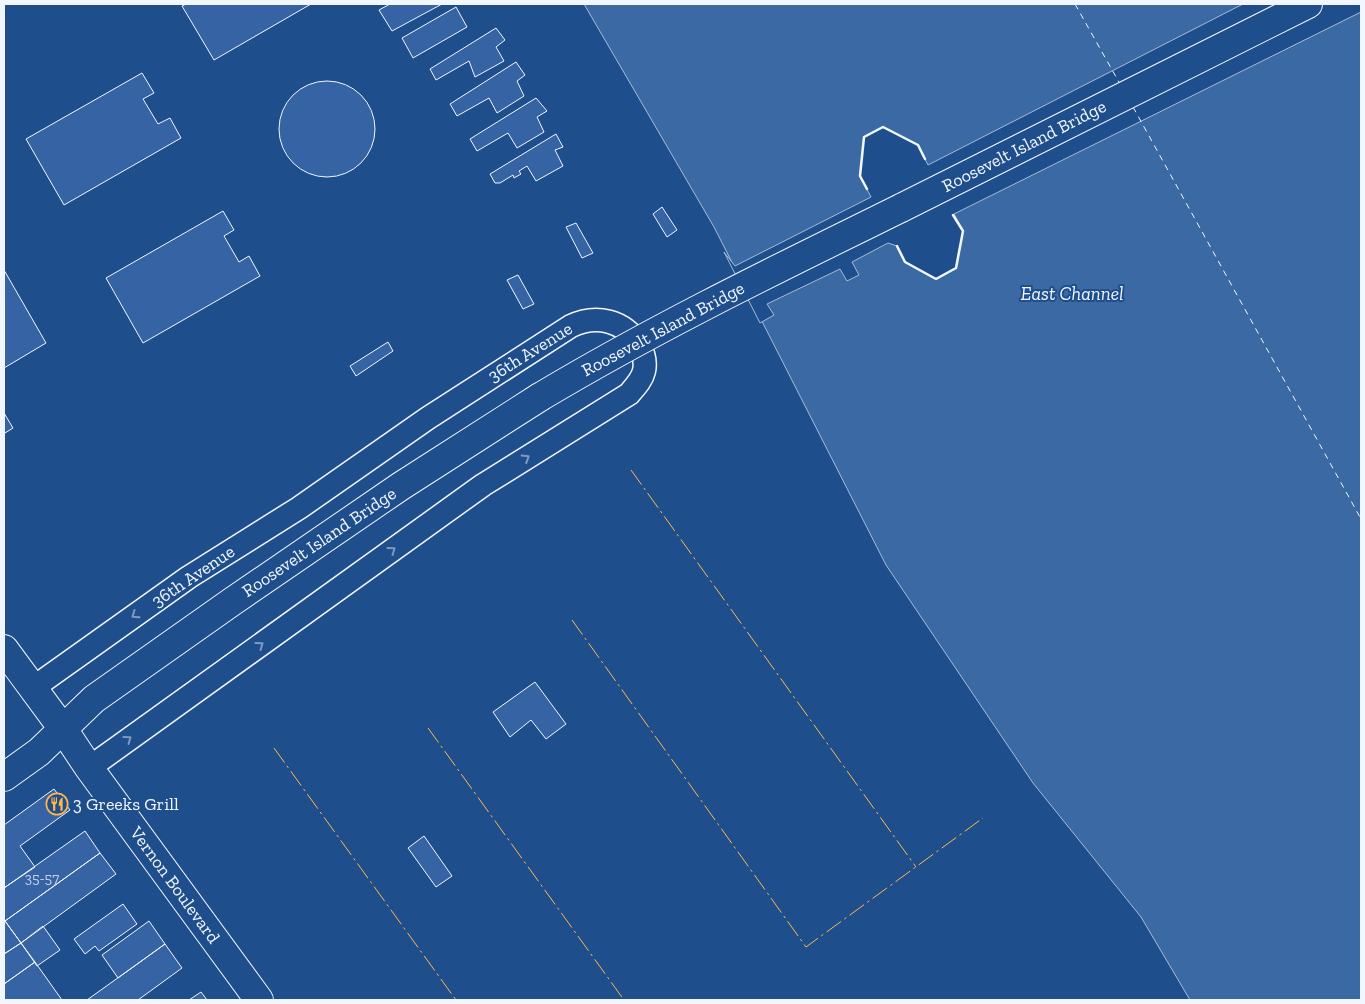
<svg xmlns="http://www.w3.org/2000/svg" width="1365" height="1004" font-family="'Zilla Slab',serif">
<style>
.water{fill:#3b69a3;stroke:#a8bbd7}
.pier{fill:#1f4e8c;stroke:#a8bbd7}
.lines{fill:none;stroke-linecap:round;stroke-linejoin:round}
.ferry{stroke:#f2f6ff;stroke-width:1;stroke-dasharray:6 5;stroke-linecap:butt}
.building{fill:#3563a3;stroke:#f2f6ff}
.minor-casing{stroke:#f2f6ff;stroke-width:25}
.secondary-casing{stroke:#f2f6ff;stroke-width:30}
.minor{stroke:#1f4e8c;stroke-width:22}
.secondary{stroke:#1f4e8c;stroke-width:28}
.secondary-bridge-casing{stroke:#f2f6ff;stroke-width:30;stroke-linecap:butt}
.secondary-bridge{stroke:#1f4e8c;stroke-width:28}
.wall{stroke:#f2f6ff;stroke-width:2.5}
.power{stroke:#ffb74d;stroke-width:1;stroke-dasharray:18 4 2.5 4;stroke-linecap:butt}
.oneway{stroke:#7e9ac0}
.labels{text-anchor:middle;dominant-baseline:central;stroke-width:4;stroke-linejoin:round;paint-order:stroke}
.number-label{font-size:15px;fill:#c3d1e8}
.street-label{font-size:18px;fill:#f2f6ff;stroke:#1f4e8c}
.poi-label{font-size:18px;fill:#f2f6ff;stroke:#1f4e8c;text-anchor:start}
.water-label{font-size:19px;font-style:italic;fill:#f2f6ff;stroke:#1f4e8c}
</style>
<rect width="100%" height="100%" fill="#1f4e8c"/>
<path class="water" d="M584 4H1361V1000H1190L1141 917 1033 783 886 565 714 227Z"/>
<path class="pier" d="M1243 4H1361V12L954 214 963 231 956 268 936 279 905 262 897 246 888 243 852 262 859 275 847 281 840 269 767 304 774 315 760 323 724 252 735 266 871 197 860 176 864 137 883 127 918 145 928 165Z"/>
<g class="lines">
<path class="ferry" d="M1075 4 1120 84
M1133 107 1361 519"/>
</g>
<path class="building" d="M186 4H311L214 60 182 6Z
M390 4H442L392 31 379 10Z
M456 7 467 27 413 58 402 38Z
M496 28 505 40 496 47 504 61 475 77 469 61 436 80 430 69Z
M516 62 525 75 517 81 524 96 497 113 489 98 457 116 450 104Z
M142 73 154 93 143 99 158 124 170 118 181 138 64 205 26 139Z
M279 129a48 48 0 1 1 96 0a48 48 0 1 1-96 0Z
M536 98 547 111 537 117 544 132 517 148 508 133 477 151 470 139Z
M556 134 563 147 555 150 563 166 536 181 527 166 519 171 521 174 514 178 513 175 500 183H495L490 174Z
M662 207 677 230 667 237 653 214Z
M223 211 234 230 224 236 239 262 249 256 260 276 143 343 106 278Z
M576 223 593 253 582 258 566 227Z
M4 270 46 343 4 368Z
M518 275 534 304 523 309 507 280Z
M388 342 393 351 356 376 350 366Z
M4 413 13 428 5 433 4 431Z
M535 682 566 724 546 739 531 720 510 737 493 712Z
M54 789 70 810 20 846 35 867 4 888V825Z
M85 831 100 853 5 921 4 919V888Z
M424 836 452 876 436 887 408 848Z
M100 853 116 874 21 943 5 921Z
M123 904 137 924 99 951 95 946 85 954 74 939Z
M5 921 21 943 4 954V922Z
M149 921 165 944 118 978 102 955Z
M43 926 60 950 37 966 21 943Z
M21 943 35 962 4 984V954Z
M165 944 182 968 138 1000H87Z
M35 962 62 1000H4V984Z
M201 992 207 1000H189Z"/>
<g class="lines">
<g class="minor-casing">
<path id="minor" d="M33 688 189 577 299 508 428 418 571 326C596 314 624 320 639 345 643 352 646 362 644 371 642 380 635 387 629 394L483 485 89 768"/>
</g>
<g class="secondary-casing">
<path id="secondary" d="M901 208 1308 4
M4 649 63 729 89 768 259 1000
M4 777 39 752 94 699 233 601 401 486 540 397"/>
</g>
<use href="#minor" class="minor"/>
<use href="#secondary" class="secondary"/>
<g class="secondary-bridge-casing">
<path id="secondary-bridge" d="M540 397C657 327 779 268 901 208"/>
</g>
<use href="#secondary-bridge" class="secondary-bridge"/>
<path class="wall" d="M867 189 860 176 864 137 883 127 918 145 925 159
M897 246 905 262 936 279 956 268 963 231 953 215"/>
<path class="power" d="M631 470 916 867
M572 620 806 947 983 818
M428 728 624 1000
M274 748 456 1000"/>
</g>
<defs><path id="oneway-chevron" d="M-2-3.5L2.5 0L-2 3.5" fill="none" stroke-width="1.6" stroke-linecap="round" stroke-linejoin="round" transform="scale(1.25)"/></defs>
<g class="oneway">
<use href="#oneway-chevron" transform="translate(526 458) rotate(-32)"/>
<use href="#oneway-chevron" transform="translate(392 550) rotate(-36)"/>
<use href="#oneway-chevron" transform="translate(135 615) rotate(145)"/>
<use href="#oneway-chevron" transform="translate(260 645) rotate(-36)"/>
<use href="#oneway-chevron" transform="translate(128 739) rotate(-36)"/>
</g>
<defs>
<g id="restaurant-ring" transform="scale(1.125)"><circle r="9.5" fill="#1f4e8c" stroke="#ffb74d" stroke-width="1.5"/><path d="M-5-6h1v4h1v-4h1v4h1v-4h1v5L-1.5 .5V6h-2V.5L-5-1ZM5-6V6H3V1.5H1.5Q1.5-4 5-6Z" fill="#ffb74d"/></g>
</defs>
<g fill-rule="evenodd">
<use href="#restaurant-ring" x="57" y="804"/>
</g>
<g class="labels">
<g class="number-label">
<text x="42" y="878">35-57</text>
</g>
<g class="street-label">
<text transform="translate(1024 146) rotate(-27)">Roosevelt Island Bridge</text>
<text transform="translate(663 329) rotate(-28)">Roosevelt Island Bridge</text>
<text transform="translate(530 352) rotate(-32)">36th Avenue</text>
<text transform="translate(319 542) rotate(-34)">Roosevelt Island Bridge</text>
<text transform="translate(193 576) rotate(-34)">36th Avenue</text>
<text transform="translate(175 885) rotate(54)">Vernon Boulevard</text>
</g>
<g class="poi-label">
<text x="73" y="804">3 Greeks Grill</text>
</g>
<g class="water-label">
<text x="1072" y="293">East Channel</text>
</g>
</g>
<rect width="1365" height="1004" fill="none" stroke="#f2f6ff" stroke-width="10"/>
</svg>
